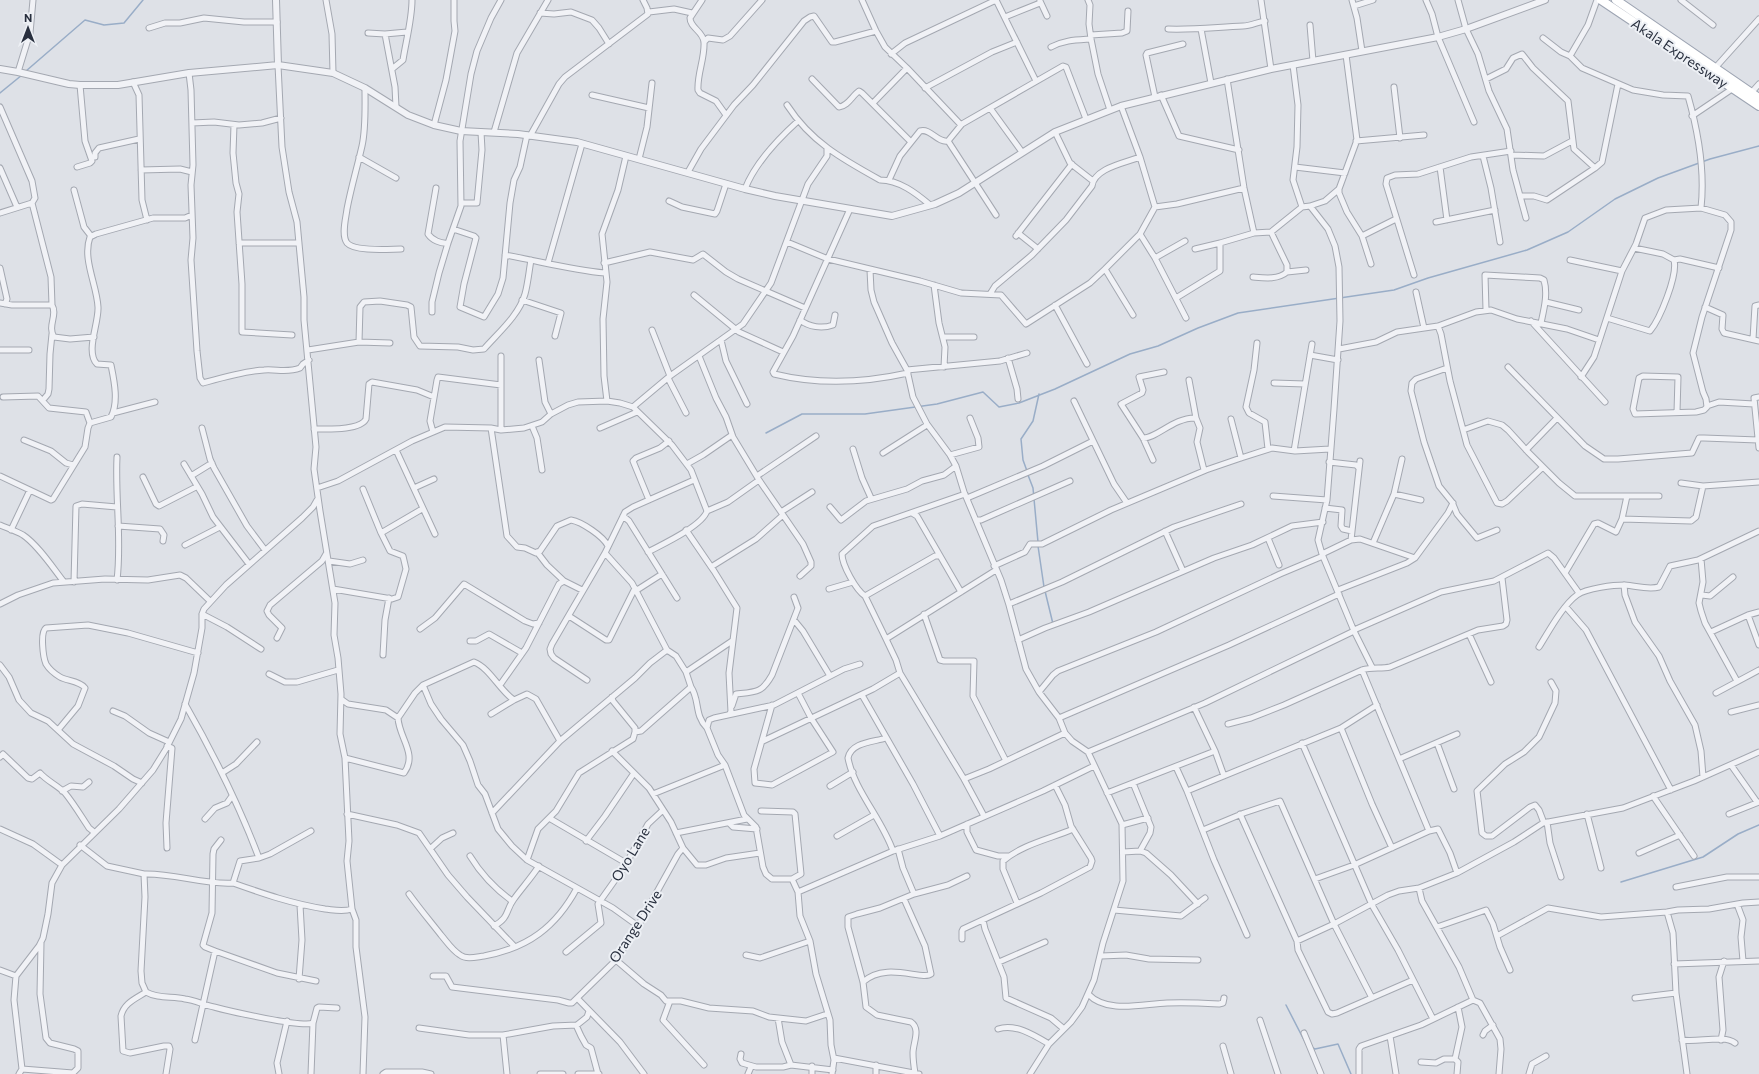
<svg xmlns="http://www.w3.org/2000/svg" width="1759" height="1074" font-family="Commissioner,sans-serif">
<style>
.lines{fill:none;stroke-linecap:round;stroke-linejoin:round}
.stream{stroke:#99adc7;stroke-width:1.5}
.minor-casing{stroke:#a4a8b1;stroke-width:7}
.tertiary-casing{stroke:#a4a8b1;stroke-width:8}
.primary-casing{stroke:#9ea5b3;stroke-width:10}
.minor{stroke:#f1f2f6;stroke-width:5}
.tertiary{stroke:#f1f2f6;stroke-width:6}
.primary{stroke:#fff;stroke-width:8}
.labels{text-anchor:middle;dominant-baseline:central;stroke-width:4;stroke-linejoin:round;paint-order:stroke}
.street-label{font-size:14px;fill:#282f3e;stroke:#edf0f5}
</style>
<rect width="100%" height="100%" fill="#dee1e7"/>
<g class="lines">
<path class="stream" d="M26 71 85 20 104 25 124 23 143 0
M0 93 22 75
M766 433 802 414H865L937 404 983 392 999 407 1019 403 1055 389 1130 354 1158 346 1198 328 1238 313 1394 290 1428 278 1527 250 1568 232 1615 199 1658 178 1710 159 1759 146
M1027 471 1023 460 1021 439 1033 421 1039 394
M1028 475 1033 488 1038 542
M1038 546 1044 587
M1045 591 1053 624
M1621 882 1703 857 1738 834 1759 825
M1286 1005 1306 1044
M1313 1048 1315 1049 1338 1044 1351 1074"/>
<g class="minor-casing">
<path id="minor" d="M326 0 332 34 333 73
M702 0 690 18C690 28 703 31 704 42 705 58 697 74 698 90L700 93 716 101 726 115
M862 0 876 31 885 47 907 68 961 125
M996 0 1036 81
M1088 0 1090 5 1089 24 1091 39 1098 74 1110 110
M1261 0 1271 69
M1352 0 1357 18 1362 51
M1426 0 1432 14 1438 37 1474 122
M1458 0 1466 29 1478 54 1489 91 1507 129 1513 170 1526 218
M1681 0 1713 25
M1040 1 1047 16
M1354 6 1373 0
M649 12 674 9 692 13
M540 13 554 14 571 12 592 20 599 28 609 44
M1005 17 1040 3
M1310 25 1313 61
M149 28 165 23H180L204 18 244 22H277
M1168 29C1193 30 1218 27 1243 26 1251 26 1257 22 1265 21
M1201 29 1211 83
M368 33 385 34 407 32
M385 34 395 87 396 107
M1091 35 1122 33 1127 31 1128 11
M1543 38 1561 52 1570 56 1582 68 1633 90 1663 95 1688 96C1698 131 1705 172 1701 208
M704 42 708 38 723 40 730 36 762 0
M1051 47C1064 40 1076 40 1091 39
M891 54 905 43 996 0
M1570 56 1588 25 1597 0
M278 65 282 147 289 192 297 222 304 297V320L316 447 314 469 320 511 335 603 334 635 338 658 341 694 340 734 345 758 404 773C418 754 399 738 398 718L415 693 423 685 474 662C490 668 500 691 514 700L527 694 536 699 560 741
M1293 65 1298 105 1297 147 1293 180 1302 207 1310 206 1328 229 1335 246 1339 267 1340 321 1334 409 1327 500 1318 540 1322 554 1354 631 1372 667
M1715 68 1759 19
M392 69 403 60C406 41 412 19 412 0
M18 72 30 33 33 0
M189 73 191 90 193 165 191 185 193 238 191 260 197 351 200 378 203 383C221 378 245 371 264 370 277 369 287 373 300 368L303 364 309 360
M812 79 839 107C848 106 852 96 859 91L862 93 911 142
M1227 79 1244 188 1254 233
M1486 79 1506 69 1513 58 1522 54 1533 68 1568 101 1574 149 1595 168
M133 82 139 95 142 200 147 220
M1394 87 1400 138
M365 88C365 107 366 128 362 146 357 168 351 188 347 209 346 218 341 235 347 243 355 252 390 249 401 249
M925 88 992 52 1017 42
M1751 93 1759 84
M592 95 649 108
M1161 95 1179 136 1239 150
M1155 97 1146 55 1147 53 1183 44
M873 103 907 68
M787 105C811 142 842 159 880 180 899 180 916 193 930 205
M0 107 32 181 35 198 32 203 0 213
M990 108 1022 152
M1692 116 1732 89
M192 123 214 122 239 125 262 123 281 118
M234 125 233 153 236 183 239 194 237 212 242 284V332L292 335
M434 125 446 80 455 31 454 21V0
M494 132 517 53 548 0
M1055 132 1070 163 1093 181
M530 136 559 84 565 77 648 14 647 8 643 0
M948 141 962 124 1063 66 1066 67 1086 119
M948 141 996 215
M1356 141 1424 135
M1512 155 1544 156 1572 141
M1483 156 1491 188 1500 242
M92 157H95V153L99 148 139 139
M359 157 396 178
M1140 157 1155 207
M639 159 647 127 652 83
M77 167 90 163 92 161 85 141 80 85
M1295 167 1345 173
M1440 167 1447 220
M0 168 17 207
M141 170 180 169 192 172
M688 172 701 149 734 105 753 85 804 21 810 17 814 16 832 42H835L876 31
M889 180 900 156 920 131C931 128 937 143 948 141
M436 188 428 234C432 240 441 244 448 243
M745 189C755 163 777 140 798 121
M1339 189V193L1347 212 1362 236 1371 264
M74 190 84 227 91 236
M1520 196H1534L1547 200 1595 168 1602 162 1618 84
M669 201 682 207 715 214 717 211 726 184
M32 203 51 277 52 305
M461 203H477L482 150 481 132
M1310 206 1325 201 1339 189 1357 140 1346 55
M850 209 793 336 773 372 774 374C819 385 863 383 908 373
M1436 222 1495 210
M453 229 474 236 476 238 464 284 460 307 484 317 498 294 503 278 510 203 514 180 520 167 527 135
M1018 233 1038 249
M1140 234 1155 258 1186 318
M1016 236 1072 164
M1362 236 1396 219
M787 242 828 259 920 281 961 293 1001 295 1026 324 1090 283 1105 269 1140 234 1155 207 1177 204 1244 188
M239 243H299
M1195 249 1220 243
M505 255C539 261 571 270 605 273
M1155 258 1185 241
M1570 260 1622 271
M1674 260 1680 259 1719 268
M548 263 582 144
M604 263 650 252 693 260 703 254 726 272 738 279 805 308
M0 268 7 299 5 304
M1105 269 1133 315
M870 270 871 290 874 302 892 343 907 370 913 397 927 424 950 455 956 466 964 492 1001 580 1009 605 1026 669 1039 692 1059 718 1065 733 1072 741 1088 752 1122 824 1123 881 1103 943 1094 980 1082 1007 1071 1022 1049 1044 1030 1074
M1287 272 1306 270
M1414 275 1386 184 1387 178 1395 175 1418 174 1471 157 1511 151
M1253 277C1264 278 1278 280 1287 272V265L1271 232
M934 285 939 323 945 347 944 367
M1416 292 1424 328
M990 294 995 286 1032 255 1066 220 1092 186C1094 168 1125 163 1140 157L1121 106
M694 295 739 332 783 352
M1176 298 1220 271V243L1254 233 1271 232 1302 207
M522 300 561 313 555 336
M1546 302 1579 310
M0 303 12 305H52C58 315 47 326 54 337L70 339 94 337
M1055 305 1087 364
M1705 307 1723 315 1722 329 1724 333 1759 341
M1486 310 1485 275 1540 278 1544 280C1548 294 1544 309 1541 323
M432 312V302L439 273 448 243 461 206 460 141 471 74 477 51 491 18 501 0
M1607 318 1650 331C1660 319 1678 275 1674 260L1663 254 1634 248
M800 320C809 327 822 329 833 325L835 315
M1531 321 1605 402
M1438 326 1441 334 1450 381 1467 445 1497 503 1502 504 1507 501 1543 467
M652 330 670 376
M943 337H974
M1753 339 1755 306 1759 305
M721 340 726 361 747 404
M359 342 360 307 364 302 380 301 407 305 411 307 414 337 420 346 458 347 473 350 484 349C499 332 519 315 525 294 528 283 529 271 531 260
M1257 343 1254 370 1246 407 1249 413 1265 422 1268 449
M1339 349 1376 342 1397 332 1438 326 1476 312 1491 310 1517 319 1567 329 1599 340
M0 350H29
M308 350 359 342 390 343
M1310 355 1338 360
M699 356 716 398 726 417 733 437 759 480 803 544 811 562V566L800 576
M1008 358 1017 389 1018 399
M539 360 545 402 551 414
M1508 367 1585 446 1604 459H1618L1692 453 1699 438H1704L1758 440
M1447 368 1416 379 1412 383 1411 391 1424 442 1439 486 1452 502 1457 514 1477 538 1497 530
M907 370 1000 361 1027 353
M1581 377 1594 357 1622 271 1636 244 1645 218 1666 210 1701 208 1725 215 1731 222V230L1702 317 1693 353 1703 392 1706 399 1707 407 1704 410 1696 412 1635 414 1633 409 1639 378 1643 376 1678 377 1677 412
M668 378 686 413
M1189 380 1196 418 1200 428 1197 442 1204 470
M1274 383 1305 384
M1759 397 1754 398 1759 448
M43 400 48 394 49 389 50 354 52 334
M607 401 604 376 603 319 607 282 602 234 618 190 626 156
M1074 401 1114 484 1127 503
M1707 406 1719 402 1754 404
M633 407 670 376 743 324 771 283 808 184 827 156V149
M113 413 155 402
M1231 419 1241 458
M90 423 111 417C119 402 114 380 111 365L97 364C85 352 99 323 98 307 97 285 82 259 90 237L96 234 153 218H185L192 215
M532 426 537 438 542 470
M202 428 210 459 214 468 247 526 265 550
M491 428 507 536 517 547 525 548 536 553 540 551 557 526 571 520C582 522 603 536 608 546
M600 428 637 412
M314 429C326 429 360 431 366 419L369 384 372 382 417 390 434 397
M501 430V356
M1463 430 1488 421 1502 425 1508 430 1528 452 1559 483 1575 496H1659
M433 432 430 421 437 380 438 377 501 385
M1143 438C1156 439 1174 417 1196 418
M24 440 51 451 66 463 73 465
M853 449 862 478 871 498
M396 450 435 534
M1526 450 1557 418
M1294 451 1312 344
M883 453 927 425
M950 455 979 447 978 438 970 418
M1153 460 1143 438 1121 404 1142 393 1143 390 1139 377 1164 372
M1329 462 1356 465 1359 468
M184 464 202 494 213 517 249 564
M687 464 703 455 732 435
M0 476 51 500 53 499 85 447 88 428 90 423 86 412 49 408 38 396 3 397
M191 476 212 463
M757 476 816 436
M143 477 156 504 159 506 196 487
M1681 483 1703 486 1759 482
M317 488 338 481 412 441 445 427 491 428 501 430 524 428 542 422 551 414 568 405 578 402 607 401 620 403 633 407 672 445 691 470 707 511C702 526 663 544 648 552
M414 488 434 479
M363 489 381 533
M1394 494 1421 500
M1273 496 1327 500
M967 498 1043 466 1093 441
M649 500 633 461 636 458 660 448 669 441
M830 507 841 520 866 501 907 489 922 481 944 475 956 466
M1325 508 1342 510 1341 526 1343 529 1352 531
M707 511 728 502 759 480
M781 512 812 492
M912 513 917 516 961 592
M623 516 629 521 677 598
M1622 519 1691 521 1696 517 1703 486
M976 520H981L1070 481
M0 525C7 528 16 531 23 535 38 545 53 568 64 582
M118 526 160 529 164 535 163 541
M11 530 30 490
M686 530 714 571 737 608 729 673 731 712 730 713
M1165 531 1183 571
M1268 538 1279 565
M1351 540 1360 461
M1373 543 1394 494 1402 459
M185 545 220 527
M537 552 547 565 564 581
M605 553 632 583 667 650 676 656 686 672 732 641
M1322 554 1351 540 1360 539 1415 558
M1701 559 1703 582 1699 603 1701 611 1705 623 1737 681
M329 561 350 564 363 560
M994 566 1025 552 1030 544H1042L1111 510 1206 470 1241 458 1272 448 1295 451 1330 449
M711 567 756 539 783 515
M1565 573 1594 524 1598 523 1616 532 1622 519 1627 496
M117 580C122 540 115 498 117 457
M74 582 76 506 82 504 117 507
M1624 585 1625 595 1635 622 1659 656 1670 681 1695 725 1701 751 1703 777
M333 589 392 599 398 597 406 569 403 556 390 551 381 533 422 509
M829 589 853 582
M637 590 662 574
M1338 590 1407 563 1415 558 1448 513 1453 503
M1702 595 1710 596 1733 577
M865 596 935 556H940
M0 604 18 595 53 583 105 579 148 580 180 575 186 578 210 601
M1009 604 1062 582 1174 527 1241 504
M1566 607 1586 630 1671 790
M202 614 227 627 261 649
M924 614 940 660 944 661H974L973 696 1006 761
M1748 615 1759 645
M569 616 606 640H609L635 588
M794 620 803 631 830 676
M420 629 435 618 464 584 525 621 533 624 539 623
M1354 630 1441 592 1494 581 1548 553 1554 558 1579 593
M1711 632 1748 615 1759 612
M1469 634 1491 682
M277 638 282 628 269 615 267 611 270 605 322 561 326 554
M886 639 865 596C856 590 842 565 842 554L873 526 965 494
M1018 640 1045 628 1089 612 1214 558 1252 545 1292 526 1323 522
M470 641H476L489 634 522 653
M1539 647C1549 631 1563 605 1577 595 1587 588 1614 585 1625 585 1637 586 1648 590 1659 587L1670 566 1698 560 1759 531
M383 655 385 620 389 598
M0 665 9 677 19 700 31 713 48 721 73 744 114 766 133 779 142 783
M1362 670 1429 831
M269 674 285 682H297L338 670
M587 680 554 658 551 654 550 649 552 644 605 553 625 512 633 507 694 480
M423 685 431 704 441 719 463 745 470 761 478 785 485 794 498 829 512 846 527 860 613 908 638 926
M500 685 526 648 559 584 564 581 582 590
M691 687C700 700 694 715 707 728
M1039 692 1053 675 1058 671 1156 632 1280 574 1323 556
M1716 693 1759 670
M862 695 913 784 940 836
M341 699 348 704 386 710 398 718
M185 704C213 753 239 805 259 858
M772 705 754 769 755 783 772 785 833 752 811 718 798 693
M732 706 736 694C756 692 762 693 772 675L798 608 794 597
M1194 707 1215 751 1224 776
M113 711 125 716 149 733 169 742
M1731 712 1759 705
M491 714 514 700
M1059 718 1229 645 1339 594
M1228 724 1251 718 1284 705 1362 670C1372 667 1381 669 1390 667L1478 630 1503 626 1506 624 1507 620 1502 578
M1341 728 1372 804 1392 848
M58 730 78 706 85 688C80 681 67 681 60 677 55 674 49 669 46 664 43 657 40 632 46 628L88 625 128 633 198 653
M635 732 641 731 691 687 686 672
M886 738C874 742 851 742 848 758 854 790 882 819 893 851
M763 741 873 689 900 673
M1302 743 1372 905 1398 950 1433 1019
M1437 743 1454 789
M167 746 172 748 166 823 167 848
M612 751 649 788 671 822 683 848 697 865H706L726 858 760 853
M1088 752 1205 703 1354 631
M0 757 3 754 28 778 32 779 40 773C47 781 57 785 65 793 74 804 81 816 89 828L94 832
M345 758 349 841 347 861 352 909 356 920V947L365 1017 363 1074
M1399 759 1457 734
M1731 765 1757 802
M1176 767 1187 791 1214 860 1247 935
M222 773 236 764 257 742
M964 779 989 769 1065 733
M1133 783 1151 827 1150 833 1140 851
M830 786 853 772
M62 791 71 786 83 787 89 782
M1187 791 1341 728 1377 705
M1107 793 1215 751
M653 794 725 765
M1653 796 1694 856
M761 811 793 812 795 814 801 874 792 879
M492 813 560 741 635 678 650 663 667 650
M347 814 397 825 419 833 448 875 467 897 515 947
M1240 814 1297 941 1298 950 1328 1012 1332 1014 1337 1013 1413 980
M1587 814 1601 868
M1729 814 1759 802
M984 816 964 779 900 673 896 660 886 639 996 570
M549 818 626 863
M205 819 215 808 227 803 232 796
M1547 822 1550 843 1561 877
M729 823 733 827 757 829
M1544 823 1539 810 1535 805 1530 807 1492 836H1486L1482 833 1477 791 1505 764 1524 752 1539 737 1555 703 1556 691 1551 682
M967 824V832L976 850 998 856H1009
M1122 825 1148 818
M0 829 33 844 62 865
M1203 830 1244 813 1280 801 1334 924 1372 998
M676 833 747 819
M837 836 874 815
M586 841 605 816 634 773
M80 845 107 866 144 874 145 897 141 971 142 983 146 992C158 999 172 996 185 999 195 1000 204 1005 214 1007 229 1011 303 1028 313 1023
M430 849 442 838 453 833
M898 849 903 868 914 894
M1123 852 1140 851 1146 853 1171 875 1198 904
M1639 853 1680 835
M470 856C481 874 494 888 512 901
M527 860 538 829 556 811 579 773 633 739 635 732V728L613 701 612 697
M144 874C174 873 204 885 233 883L240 861 259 858 270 854 311 831
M1315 879 1354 865 1429 831 1438 829 1450 853 1457 873
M233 883C264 894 293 904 325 909 335 910 343 912 352 909
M1676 887 1727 877H1759
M1419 888 1422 901 1459 967 1473 1000
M798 892 893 851 940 836 1043 791 1094 766
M409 894C419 908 430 921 441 935 447 942 452 950 460 955 467 960 476 957 484 956 528 948 556 927 577 888
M1017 903 1003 869V861C1023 844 1050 839 1073 829
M1737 904 1743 920 1741 937 1743 961
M1114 910 1181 916 1205 898
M1667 912 1673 933 1676 993 1687 1074
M983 920 985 929 1004 977 1006 998 1051 1018 1064 1029
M494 926C510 917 505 911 514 899 522 888 531 878 539 866
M1437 927 1486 910 1493 924 1500 947 1510 970
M1497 936 1548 908 1601 917 1667 912 1678 910 1709 909 1743 903 1759 902
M962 939V931L963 929 1041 893 1090 867 1092 861 1091 858 1071 826 1065 805 1055 785
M1297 941 1334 924 1388 895 1399 891 1419 888 1457 873 1514 842 1543 823 1623 808 1694 781 1759 752
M215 951 205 947 203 945 212 913 213 854 214 849 221 840
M566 952 601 923 598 904 625 866 648 824 663 810
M746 955 760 958 810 941
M1101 956 1126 955 1149 959 1198 960
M616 960 644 984 661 995 666 1001H681L709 1008 753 1011 769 1017 806 1021 827 1014
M999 962 1045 942
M1674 964 1759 961
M0 970 16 976
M433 976H446L452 987 558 1000 569 1003H572L616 960 638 926 678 854 683 848
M299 979 302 940 300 905
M863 982C886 961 922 981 931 974L925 946 904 899
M146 992C135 999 124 1003 121 1016L123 1051 130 1053 164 1046H169L170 1049 166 1074
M1088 994C1107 1014 1142 1004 1167 1003 1184 1002 1202 1003 1219 1004L1223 1003 1224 998
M1635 998 1676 993
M578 999 620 1042 644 1074
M670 1001 663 1020 704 1065
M778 1018 782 1042 791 1065
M1260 1020 1278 1074
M576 1025 581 1036 586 1045 591 1048 598 1074
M419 1028 469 1035H503
M998 1029C1015 1023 1034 1035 1049 1044
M1304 1033 1321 1074
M1483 1035 1485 1031 1493 1025
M1390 1036 1396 1074
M195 1040 215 951 277 973 316 981
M1682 1040C1697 1043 1724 1034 1735 1043
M1721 1040 1723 1030 1719 977 1724 961
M1223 1046 1231 1074
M741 1054 740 1059 742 1063 756 1067H783L791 1065 833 1070
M834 1058 919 1074
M1421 1062 1436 1063 1444 1059H1455
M22 1069 73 1073 78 1068V1051L74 1049 50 1043 46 1038 40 994 41 943
M915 1073C914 1067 913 1060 913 1053 913 1043 921 1029 911 1022L877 1015 866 1007 863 982 848 927V917L857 914 880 908 914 894 948 885 967 876
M19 1074 22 1069 14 1000 16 976 39 946 43 938 48 914 52 883 62 865 119 809 153 770 166 749 181 719 194 673 202 628V614L204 609 226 585 302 518 313 507 317 500
M279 1074 277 1063 287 1021
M311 1074 313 1023 317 1008 319 1007 337 1008
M383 1074 386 1072H422L431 1074
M507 1074 503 1035 553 1026 577 1025 587 1017 589 1011
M540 1074H563
M578 1074H599
M748 1074 751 1067
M812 1074V1066
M832 1074 834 1060 831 1045 830 1020 816 974 810 941 800 916 798 892 792 879H772L766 874 763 867 756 827 744 815 725 765 718 755 707 728 709 720 714 718 774 705 844 669 860 664
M876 1074V1065
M1359 1074V1049L1361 1046 1421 1025 1473 1000 1480 1003 1500 1039 1501 1049 1499 1074
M1457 1074 1458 1062 1455 1059 1462 1027 1458 1007
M1529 1074 1532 1064 1546 1056"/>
</g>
<g class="tertiary-casing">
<path id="tertiary" d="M276 0 278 65
M0 69 18 72 69 84 80 85H118L189 73 278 65 333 73 365 88 408 115 434 125 461 131 518 134 577 142 745 189 775 196 892 216 935 204 959 193 1055 132 1121 106 1271 69 1438 37 1466 29 1545 0"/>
</g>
<g class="primary-casing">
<path id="primary" d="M1601 0 1759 106
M1616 0 1759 98"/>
</g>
<use href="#minor" class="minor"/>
<use href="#tertiary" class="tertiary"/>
<use href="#primary" class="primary"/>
</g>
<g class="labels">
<g class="street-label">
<text transform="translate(1680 53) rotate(34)">Akala Expressway</text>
<text transform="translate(630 854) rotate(-59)">Oyo Lane</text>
<text transform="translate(635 926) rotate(-57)">Orange Drive</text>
</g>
</g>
<g transform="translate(28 28)" stroke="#edf0f5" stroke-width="3" paint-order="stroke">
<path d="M0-3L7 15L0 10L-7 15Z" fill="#282f3e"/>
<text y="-6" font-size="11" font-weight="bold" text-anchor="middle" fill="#282f3e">N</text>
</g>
</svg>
